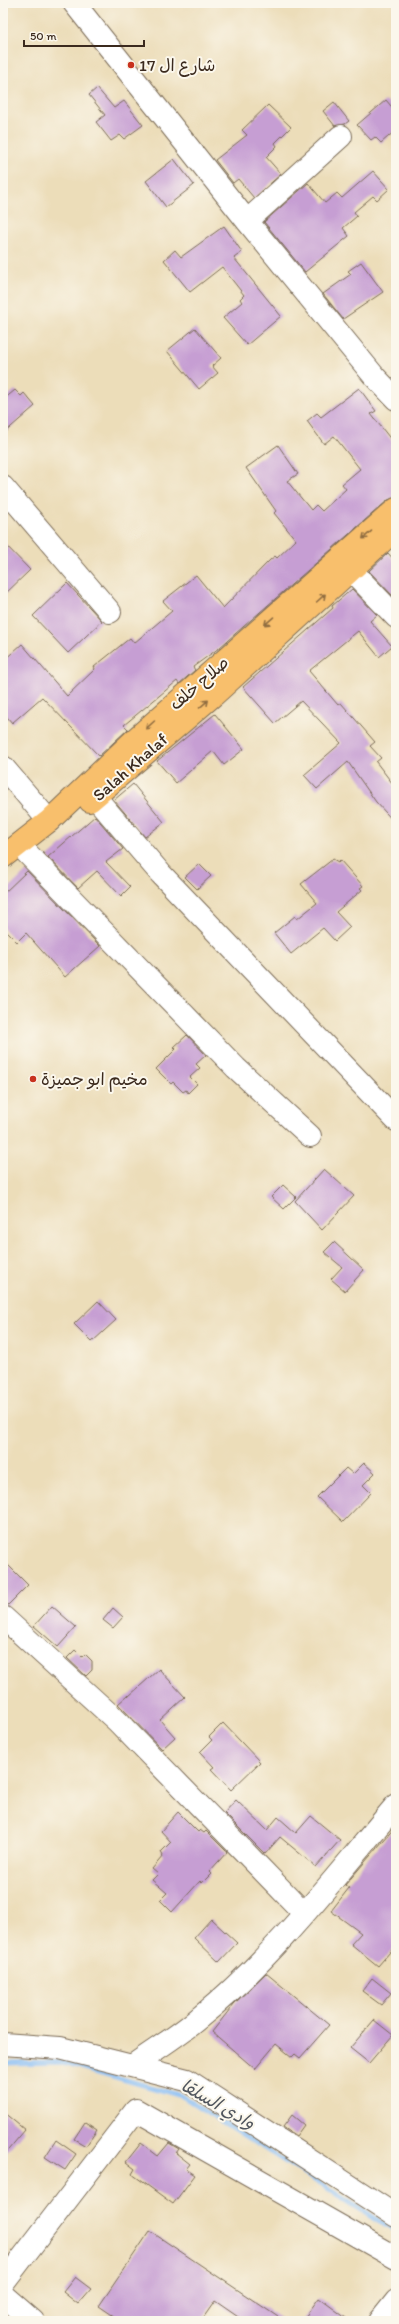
<svg xmlns="http://www.w3.org/2000/svg" width="399" height="2324" font-family="Itim,'Playpen Sans Arabic',sans-serif">
<style>
.lines{fill:none;stroke-linecap:round;stroke-linejoin:round}
.stream{stroke:#85bcf5;stroke-width:5}
.building{fill:#c69ed3}
.minor-casing{stroke:#796954;stroke-width:24}
.major-casing{stroke:#796954;stroke-width:24}
.minor{stroke:#fff;stroke-width:22}
.major{stroke:#f8bf6c;stroke-width:22}
.oneway{stroke:#906d41}
.poi-dot{fill:#c8321e;stroke:#fbf7ec;stroke-width:1.5}
.labels{text-anchor:middle;dominant-baseline:central;stroke-width:4;stroke-linejoin:round;paint-order:stroke}
.poi-label{font-size:17px;fill:#3b2a1e;stroke:#fbf7ec;text-anchor:start}
.street-label{font-size:17px;fill:#3b2a1e;stroke:#fbf7ec}
.water-label{font-size:18px;font-style:italic;fill:#51565e;stroke:#fbf7ec}
</style>
<rect width="100%" height="100%" fill="#fbf7ec"/>
<filter id="ink" filterUnits="userSpaceOnUse"><feTurbulence type="fractalNoise" baseFrequency=".025" numOctaves="2"/><feDisplacementMap in="SourceGraphic" scale="8" xChannelSelector="R" yChannelSelector="G"/><feConvolveMatrix kernelMatrix="1 2 1 2 8 2 1 2 1" color-interpolation-filters="sRGB"/></filter>
<filter id="wash" filterUnits="userSpaceOnUse"><feTurbulence type="fractalNoise" baseFrequency=".012" numOctaves="4" result="noise"/><feDisplacementMap in="SourceGraphic" scale="16" xChannelSelector="R" yChannelSelector="G"/><feGaussianBlur stdDeviation="0.9" result="paint"/><feColorMatrix in="noise" values="0 0 0 0 0 0 0 0 0 0 0 0 0 0 0 0 0 1.4 0 .05"/><feComposite in="paint" operator="in"/></filter>
<g filter="url(#wash)">
<rect width="100%" height="100%" fill="#ecddb9"/>
<g class="lines">
<path class="stream" d="M3 2063 63 2062 182 2096 396 2232"/>
</g>
<g id="blocks">
<path class="building" d="M97 88 114 108 124 101 143 125 124 139 120 135 111 141 96 122 105 115 89 95Z
M386 100 396 112V130L381 143 375 137 371 140 357 125Z
M334 102 349 121 345 124 335 126 323 111Z
M268 105 291 127 275 143 277 146 266 157 281 174 254 198 238 179 233 183 215 160 247 135 242 130Z
M174 159 194 185 166 207 146 181Z
M373 171 389 189 377 200 373 196 354 212 357 216 343 228 349 236 305 272 264 222 308 183 325 203 337 193 342 198Z
M224 226 242 252 234 258 281 316 247 345 223 318 242 302 240 299 244 295 222 267 190 292 164 260 175 250 181 257Z
M361 262 383 292 343 319 323 294 351 274 348 271Z
M195 328 221 358 212 366 218 373 199 389 167 351Z
M359 388 376 411 371 414 396 446V497L388 500 219 648 193 667 195 670 179 684 177 681 124 725 128 729 99 756 42 697 12 723 3 712V661L22 644 67 696 95 669 94 667 130 638 134 643 172 611 163 601 196 575 223 608 270 560 275 556 277 558 296 540 274 513 276 511 246 468 278 445 298 474 287 481 311 510 316 505 322 511 346 489 342 484 360 469 334 436 324 444 307 421 317 413 321 417Z
M15 390 21 396 24 393 35 406 3 434V400Z
M3 542 30 570 3 596Z
M388 553 396 562V594L393 596 369 571Z
M67 583 102 621 68 653 33 616Z
M352 589 377 615 370 621 392 646 379 657 358 631 309 671 338 705 341 703 375 742 370 746 381 758 376 762 396 788V824L376 802 348 762 317 789 304 775 341 743 301 701 275 723 243 687 333 608 332 606Z
M215 714 244 749 224 765 213 751 176 783 157 761Z
M133 784 164 822 145 837 114 800Z
M95 816 123 849 106 862 130 887 121 896 97 871 78 888 48 857Z
M333 859 338 862 340 860 363 886 360 888 362 890 336 912 350 927 335 941 323 928 291 954 274 933 295 916 297 919 317 903 301 884Z
M199 864 211 876 197 889 185 877Z
M27 871 100 946 65 977 26 933 17 942 3 928V894Z
M187 1035 206 1055 196 1064 200 1068 190 1077 197 1084 188 1093 186 1090 183 1092 173 1082 171 1084 156 1069 176 1049 174 1047Z
M324 1169 354 1196 322 1230 295 1201Z
M283 1185 296 1197 284 1209 271 1197Z
M334 1242 364 1270 345 1291 331 1279 342 1267 324 1252Z
M98 1301 116 1320 92 1342 74 1324Z
M364 1463 375 1473 363 1485 371 1493 343 1522 317 1497 346 1468 353 1474Z
M3 1560 28 1585 7 1606 3 1605Z
M52 1606 76 1627 58 1647 34 1626Z
M113 1608 123 1617 113 1628 103 1620Z
M75 1650 82 1657 85 1654 92 1661V1670L86 1676 67 1658Z
M159 1669 185 1697 160 1720 175 1737 162 1749 118 1704 128 1695 129 1696Z
M223 1723 260 1762 231 1790 211 1769 214 1767 200 1752 212 1740 209 1737Z
M236 1800 267 1830 278 1817 296 1833 311 1816 340 1840 316 1867 280 1837 265 1854 224 1813Z
M178 1812 198 1832 200 1830 204 1833 206 1831 227 1852 209 1872 211 1874 202 1883 200 1881 172 1912 160 1900 167 1893 152 1880 158 1874 152 1869 163 1856 161 1852 171 1842 161 1831Z
M396 1826V1945L378 1966 351 1944 361 1933 331 1911 349 1888 345 1885Z
M211 1919 237 1943 219 1962 194 1938Z
M266 1973 329 2025 300 2058 295 2054 292 2057 276 2044 255 2069 212 2032 234 2004Z
M372 1978 391 1993 381 2005 362 1991Z
M374 2020 393 2035 369 2063 350 2048Z
M3 2112 25 2130 3 2156Z
M292 2115 304 2125 296 2136 283 2127Z
M85 2122 97 2130 86 2146 74 2139Z
M56 2140 76 2154 65 2170 45 2157Z
M141 2143 158 2156 169 2143 179 2149 176 2153 190 2164 186 2169 195 2175 173 2204 132 2174 135 2169 126 2162Z
M150 2231 284 2321H244L215 2301 201 2321H121L99 2306Z
M75 2277 91 2289 78 2304 63 2292Z
M319 2298 350 2321H302Z"/>
</g>
</g>
<g filter="url(#ink)">
<use href="#blocks" fill-opacity="0" stroke="#796954" stroke-width="1"/>
<g class="lines">
<g class="minor-casing">
<path id="minor" d="M74 3 247 221 374 376 396 399
M247 221 341 136
M3 487 110 612
M352 571 396 617
M3 767 49 821
M95 797 161 874 396 1120
M26 852 236 1068 310 1136
M3 1617 117 1721 304 1913
M3 2044 60 2048 187 2080 396 2216
M132 2066C154 2050 178 2036 199 2018 274 1957 334 1878 396 1805
M3 2283 136 2110 396 2258
M3 2295 33 2321
M380 2321 396 2301"/>
</g>
<g class="major-casing">
<path id="major" d="M90 801 214 695 396 529
M3 857 49 821 134 740 396 509"/>
</g>
<use href="#minor" class="minor"/>
<use href="#major" class="major"/>
</g>
<defs><path id="oneway-shaft" d="M-6 0H5M1.5-3L5.5 0L1.5 3" fill="none" stroke-width="1.6" stroke-linecap="round" stroke-linejoin="round"/></defs>
<g class="oneway">
<use href="#oneway-shaft" transform="translate(367 535) rotate(139)"/>
<use href="#oneway-shaft" transform="translate(321 598) rotate(-42)"/>
<use href="#oneway-shaft" transform="translate(269 621) rotate(139)"/>
<use href="#oneway-shaft" transform="translate(204 704) rotate(-41)"/>
<use href="#oneway-shaft" transform="translate(150 725) rotate(138)"/>
</g>
</g>
<g class="poi-dot">
<circle cx="131" cy="65" r="4"/>
<circle cx="33" cy="1079" r="4"/>
</g>
<g class="labels">
<g class="poi-label">
<text x="139" y="65">شارع ال 17</text>
<text x="41" y="1079">مخيم ابو جميزة</text>
</g>
<g class="street-label">
<text transform="translate(199 683) rotate(-41)">صلاح خلف</text>
<text transform="translate(130 767) rotate(-41)">Salah Khalaf</text>
</g>
<g class="water-label">
<text transform="translate(218 2104) rotate(30)">وادي السلقا</text>
</g>
</g>
<rect width="399" height="2324" fill="none" stroke="#fbf7ec" stroke-width="16"/>
<path d="M24 40v6h120v-6" fill="none" stroke="#3b2a1e" stroke-width="2"/>
<text x="30" y="40" font-size="12" fill="#3b2a1e" stroke="#fbf7ec" stroke-width="3" paint-order="stroke">50 m</text>
</svg>
